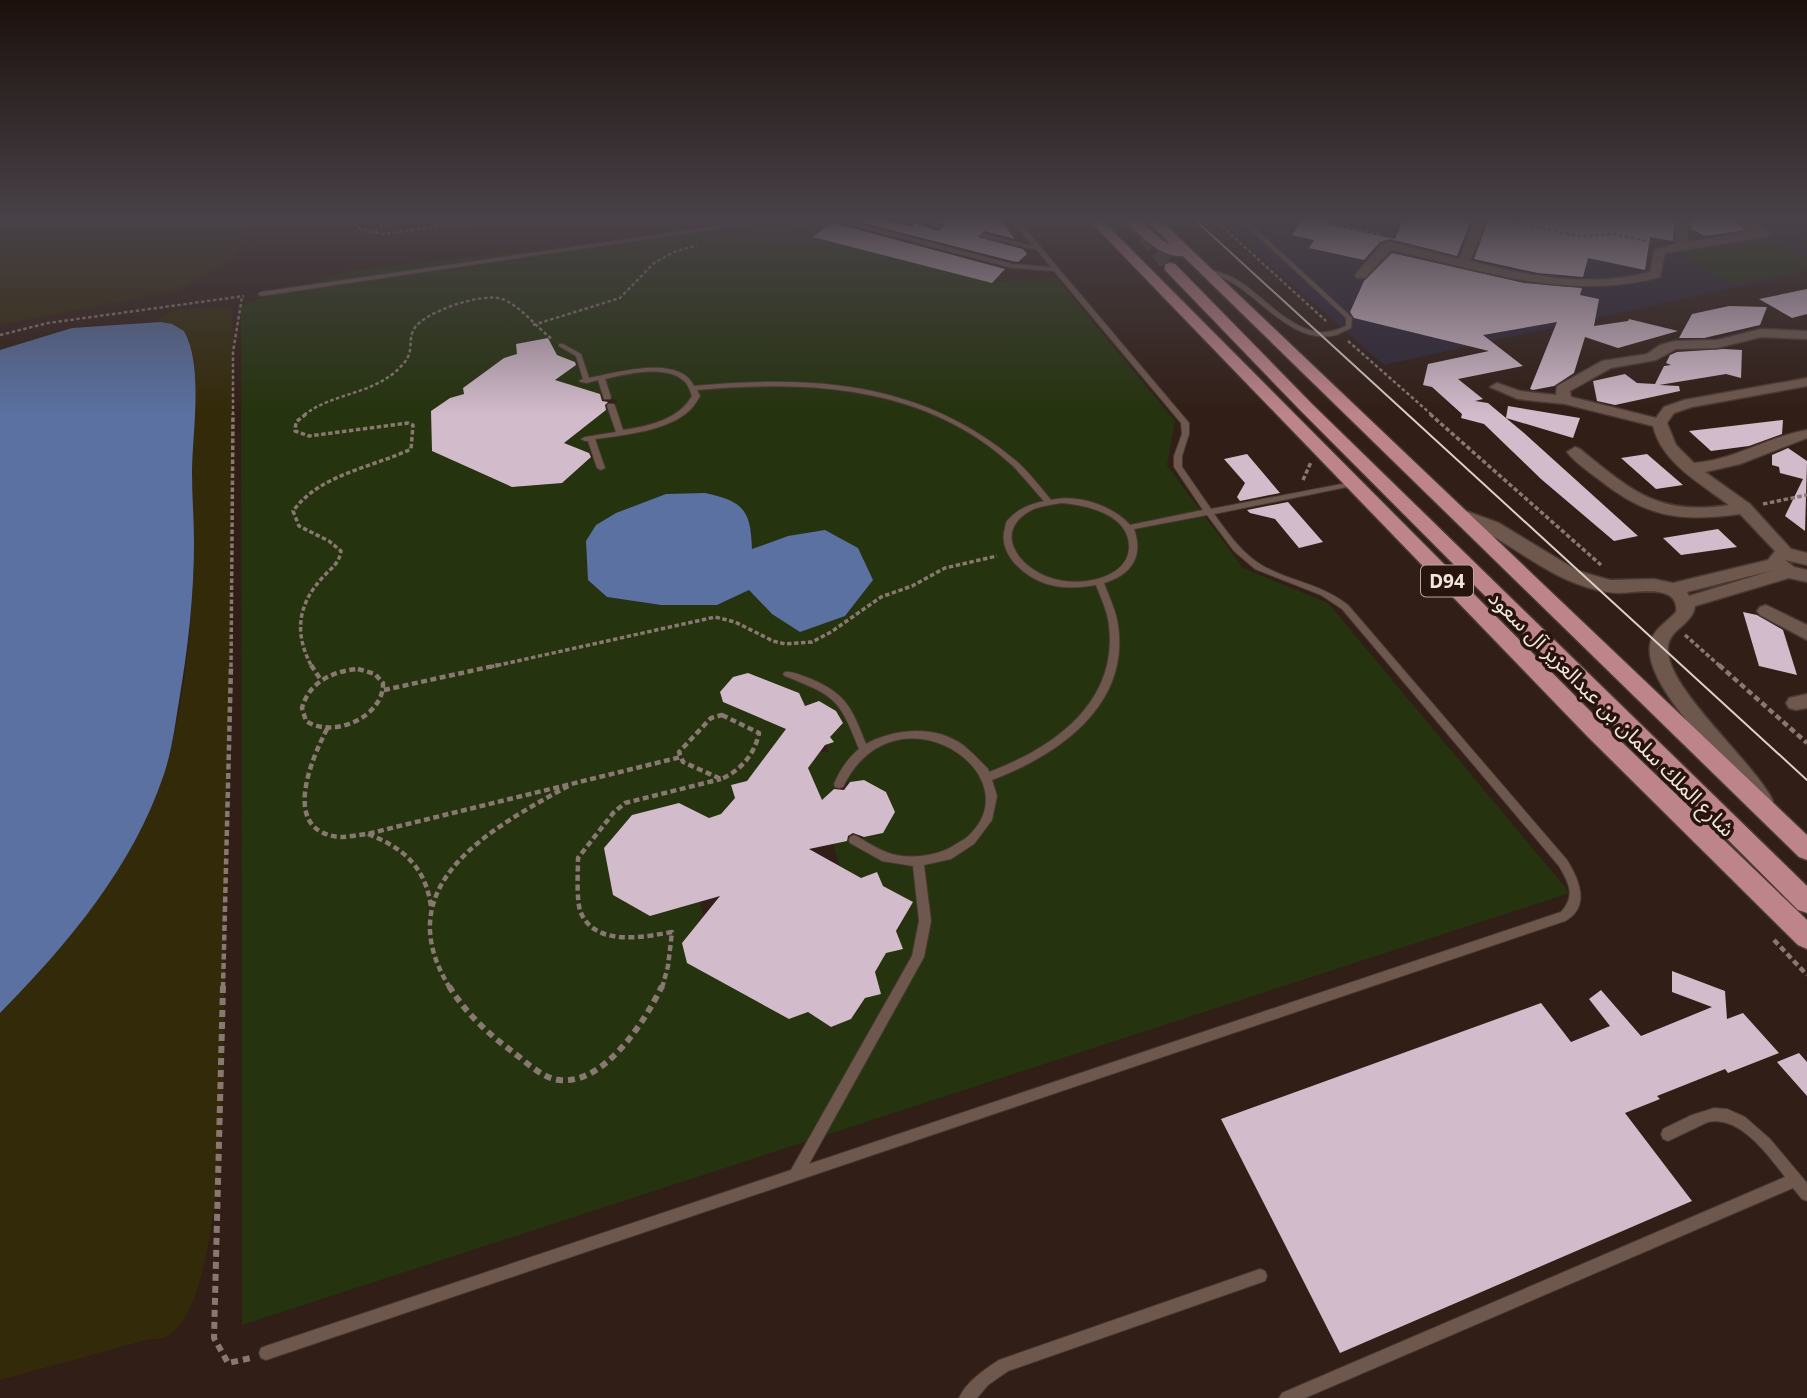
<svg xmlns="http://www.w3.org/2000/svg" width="1807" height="1398" font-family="'Noto Sans','Noto Sans Arabic',sans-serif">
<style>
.education{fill:#2e2737}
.green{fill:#25330e;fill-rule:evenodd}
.sand{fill:#332a09}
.water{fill:#5a71a1}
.building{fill:#d2bbcb}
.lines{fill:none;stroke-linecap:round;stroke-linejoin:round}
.primary-tunnel{stroke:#4e3c34;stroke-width:14;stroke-dasharray:14 7;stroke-linecap:butt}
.lane-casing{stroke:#483934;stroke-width:2}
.street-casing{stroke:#483934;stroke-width:3}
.primary-casing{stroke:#483934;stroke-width:3}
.path-far3{stroke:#887871;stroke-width:2.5;stroke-dasharray:3.5 2.5;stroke-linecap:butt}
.path-far2{stroke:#887871;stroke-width:3.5;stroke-dasharray:4.5 2.5;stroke-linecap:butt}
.path-far1{stroke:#887871;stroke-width:4.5;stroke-dasharray:6 3.5;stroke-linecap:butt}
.path{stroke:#887871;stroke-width:6;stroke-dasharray:7 5;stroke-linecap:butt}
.lane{fill:#6e584e;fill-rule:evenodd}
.street{fill:#6e584e;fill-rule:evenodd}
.primary{fill:#bd848a;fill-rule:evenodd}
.tram{stroke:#dccec8;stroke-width:2}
.labels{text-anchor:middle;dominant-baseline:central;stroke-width:7;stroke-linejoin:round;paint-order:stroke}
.shield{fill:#27150d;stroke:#b6a7a1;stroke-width:2}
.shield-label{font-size:19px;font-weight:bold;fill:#f3e5e0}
.street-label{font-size:21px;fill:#f3e5e0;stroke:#27150d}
</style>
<rect width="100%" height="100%" fill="#311e16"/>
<path class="education" d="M1217 218H1807V271L1384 365Z"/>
<path class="green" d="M800 219 821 235 1002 282 1056 278 1175 421 1167 465 1243 568 1328 603 1570 893 242 1325 241 305 349 271ZM548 338 557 355 578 363 555 380 618 401 564 443 594 455 562 483 512 487 432 451 431 411 450 398 464 394 463 388 504 358 517 354V344ZM752 530V549L788 536 772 614 749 590 717 605H661L607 597ZM748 673 805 706 819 701 836 711 843 724 830 737 833 742 825 745 829 752H820L808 768 822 800 839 784 864 780 886 792 895 812 882 834 854 839 830 835 840 866 861 878 877 872 883 886 913 902 875 972 881 994 865 998 851 1019 831 1027 808 1012 789 1019 688 963 683 943 703 916 700 901 650 916 613 895 604 848 632 815 679 803 709 818 721 814 735 798 731 785 747 782 790 724 777 725 723 702 720 692 733 677Z
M1764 237 1807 258V269L1794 272 1785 270 1790 274 1764 279 1753 275 1758 279 1732 284 1679 253 1705 248 1711 252 1715 251 1711 248 1736 244 1745 246 1740 242Z"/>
<path class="sand" d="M0 218H244L233 259 174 291 0 325Z
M218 307 232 309 234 341 223 1094C221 1143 214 1313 166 1337 162 1339 155 1339 150 1339L0 1380V1013C62 950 120 881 154 799 184 726 193 623 194 544 194 514 191 484 192 454 193 425 201 363 188 338 182 327 168 325 157 320 170 306 200 308 218 307Z"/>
<path class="water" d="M161 322 172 324 184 331C204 366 192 434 192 473 192 496 194 519 194 542 194 596 188 648 179 701 175 725 172 750 164 774 133 867 68 944 0 1013V350L72 328Z
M705 493C743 501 751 510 752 549L788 536 825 530 858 548 873 580 845 616 800 632 772 614 749 590 717 605H661L607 597 588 580 586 541 596 525 616 513 666 494Z"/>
<path class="building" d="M860 218H878L913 227 914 223 939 231 945 225 925 218H999L1015 239 984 231 978 237 1023 249 1027 254 1018 262 1012 261 856 221Z
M1303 218H1332L1328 225 1395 239 1403 220 1472 218 1457 256 1390 239 1380 242 1364 260 1309 248 1314 240 1292 235Z
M1489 218H1675L1673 241 1650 237 1645 270 1588 258 1583 277 1538 273 1474 259Z
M1693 218H1729L1746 230 1705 236 1691 229Z
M831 223 848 227 1005 269 992 283 813 237Z
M1392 253 1524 283 1582 288 1580 295 1599 299 1594 326 1628 321 1629 319 1678 331 1618 348 1585 337 1574 373 1554 386 1533 390 1530 389 1557 322 1483 335 1523 366 1458 379 1483 399 1475 401 1488 403 1524 433 1638 536 1614 541 1541 479 1484 424 1461 418 1462 414 1432 387 1423 385 1428 364 1489 351 1354 318 1350 312 1364 281Z
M1807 289V314L1792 318 1759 299Z
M1729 306 1767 307 1760 325 1704 338H1679L1692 314Z
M548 338 557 355 575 362 576 365 555 380 600 394 602 401 608 402 605 405 606 410 564 443 589 453 591 457 562 483 512 487 432 451 431 411 450 398 464 394 463 388 504 358 517 354 516 344Z
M1724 349 1742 350 1741 378 1726 374 1659 385 1679 386 1680 391 1615 405 1597 401 1593 381 1625 374 1637 383 1655 384 1664 366 1671 365 1666 363 1670 355 1677 352Z
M1508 406 1580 418 1573 438 1506 418Z
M1783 420 1782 434 1749 446 1711 451 1689 431Z
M1788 448 1807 461 1805 531 1785 516 1803 479 1780 473 1779 467 1772 465V455Z
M1247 454 1280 493 1240 501 1237 497 1245 483 1224 459Z
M1647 454 1683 485 1656 489 1621 458Z
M1288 502 1323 542 1299 548 1275 519 1250 513 1247 510Z
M1718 529 1737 547 1681 555 1663 538Z
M1743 612 1757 615 1783 630 1797 675 1759 666Z
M748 673 799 693 805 706 819 701 836 711 843 723 830 737 834 742 825 745 808 768 822 800 834 789 844 790 850 782 864 780 886 792 895 812 883 833 864 837 853 833 848 836 847 841 809 849 861 878 877 872 883 886 913 902 896 931 903 949 886 953 875 972 881 994 865 998 851 1019 831 1027 808 1012 789 1019 687 963 682 943 720 896 650 916 613 895 604 848 632 815 679 803 709 818 721 814 735 798 731 785 747 781 786 729 723 702 720 692 733 677Z
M1672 971 1725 991 1727 1019 1743 1013 1779 1053 1728 1073 1725 1069 1657 1096 1660 1099 1625 1113 1692 1201 1340 1353 1221 1119 1541 1003 1571 1042 1610 1026 1589 999 1601 990 1641 1036 1712 1007 1672 992Z
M1799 1053 1807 1062V1096L1777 1062Z"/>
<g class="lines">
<path class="primary-tunnel" d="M1130 220 1170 267"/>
<g class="lane-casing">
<path id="lane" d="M774 218H790L261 296 258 294 261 292Z
M825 218H835L1012 264 1051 267 1037 250 980 236 983 234 1033 246 1010 218H1016L1189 423V434L1182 456V467L1211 509 1352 482H1355V486H1352L1214 514C1227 532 1242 554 1263 566 1292 582 1321 584 1348 605L1567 860C1579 879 1591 907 1565 921L266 1360 261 1358 259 1353 261 1348 266 1346 791 1170 912 956 919 921 913 866 882 861 850 843 849 840 850 837 854 835 858 837C867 842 876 848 886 852 905 860 935 857 953 846 957 843 962 841 966 838 1038 776 895 679 843 787L839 788 835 787 834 784C840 770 847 759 859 749 839 698 835 696 785 676L783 674 785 672C793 671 802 676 811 679 847 694 852 709 866 744 895 728 935 725 963 745 972 752 980 761 988 769L989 772C1053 748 1118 703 1109 626 1108 612 1101 598 1096 585 1079 588 1064 589 1047 584 1024 577 997 553 1005 528 1006 523 1006 521 1010 518 1019 508 1031 504 1044 501 1033 489 1023 476 1012 465 925 385 808 380 697 390L700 396C697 401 694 406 690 410 668 431 624 435 595 439L605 468 601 470 597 468 588 441H585L581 439 585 437 616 432 607 406 608 404H614L615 406 623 430C649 426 678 420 692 396 690 391 688 384 684 381 666 364 626 374 605 379L611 397 610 399H604L598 380 587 383 581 382 579 381 583 379 576 356 559 346V344H563L581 354 589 378C616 373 679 354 694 386 812 375 920 381 1015 460 1028 471 1040 487 1051 500 1077 494 1112 505 1130 525L1203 510 1174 467V456L1182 434 1181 423 1054 271 1012 268ZM1061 503C1088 505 1131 515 1129 549 1128 562 1118 571 1106 576 1090 583 1065 584 1048 577 1018 566 993 532 1030 511 1038 506 1051 505 1061 503ZM1207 515 1234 551 1255 569 1321 595 1342 609 1559 866C1569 883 1576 896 1561 912L809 1164 924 957 931 921 924 865 951 859 974 844 992 820 997 796 992 780C1058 755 1130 706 1118 625 1116 610 1109 597 1104 583 1131 575 1144 557 1134 529Z
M905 218H915L943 226 940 228Z
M1238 218H1244L1347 313 1352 318 1351 328C1346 330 1341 333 1336 335 1297 345 1265 304 1236 285 1227 279 1216 275 1206 272L1205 271 1208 269C1219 272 1230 275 1239 281 1263 296 1289 329 1319 332 1329 333 1337 330 1346 326V318L1343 315Z
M1714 1108 1727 1109 1745 1117 1770 1139 1807 1183V1201L1802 1199 1793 1188 1305 1398H1279L1282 1393 1785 1177C1768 1155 1740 1115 1708 1122L1668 1141 1663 1139 1661 1134 1663 1129 1692 1115Z
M1260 1269 1265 1271 1267 1276 1265 1281 1008 1371 988 1385 977 1398H959C967 1381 984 1370 999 1360Z"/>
</g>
<g class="street-casing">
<path id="street" d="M1475 218H1487L1470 261C1530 276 1590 288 1650 272L1654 250 1675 244 1678 218H1690L1687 242 1754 231 1732 218H1747L1772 233 1766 237 1665 253 1660 277C1567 302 1482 270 1391 250L1365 278H1357L1355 275 1382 244 1391 242 1459 259Z
M1761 329 1807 331V339L1761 337 1717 348 1676 349 1656 360 1611 368 1570 391 1571 397 1656 418 1664 407 1684 400 1807 378V386L1692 407 1674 413 1667 423 1676 445 1694 463C1735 460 1767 437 1807 430V438L1740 464 1705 472 1750 504 1791 549 1807 553V565L1785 560 1794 567 1807 570V582L1789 578 1695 606C1693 624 1670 629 1668 646 1663 686 1753 760 1773 801L1770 807C1753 813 1749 796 1740 784 1717 752 1644 685 1650 645 1652 630 1667 622 1676 612 1680 583 1635 593 1619 593 1611 593 1604 591 1597 590 1543 578 1504 534 1452 517L1450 513 1458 508 1499 523 1578 571 1610 580 1654 579 1673 583 1768 560 1775 551 1740 514C1681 522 1648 518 1601 481 1589 472 1576 463 1567 452L1575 447 1580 449C1632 491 1658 516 1729 505 1701 484 1661 462 1653 426L1565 404 1518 399 1490 387 1497 383 1520 391 1556 395 1557 386 1602 361 1647 354 1660 345 1675 341 1717 340ZM1774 570 1689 596 1687 592Z
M1766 605 1807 625V640L1760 615 1757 611 1760 607Z
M1807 694V708L1796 710 1789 708 1786 703 1789 698Z"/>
</g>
<g class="primary-casing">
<path id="primary" d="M1087 218H1100L1604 725 1807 920V949L1798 945 1588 737Z
M1124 218H1137L1162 240 1171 245 1145 218H1158L1807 835V860L1799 857 1183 256C1160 258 1138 234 1124 218Z
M1170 263 1175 264 1312 404 1807 886V913L1798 910 1300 410 1165 270V264Z"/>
</g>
<path class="path-far3" d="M351 218 360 229 382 234 508 218
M1213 218 1326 321
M1495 219 1579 236 1614 234 1651 242
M798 224 817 220
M1329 224 1379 234
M369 233 399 218
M533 325 620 298 654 263 674 252 697 245
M0 335 48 323 244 296
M1348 341 1432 415
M233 415V352L242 297
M304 415C328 396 361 395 387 378 396 372 409 361 410 350 411 342 410 336 414 329 423 312 483 292 502 299 521 306 536 327 552 339"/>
<path class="path-far2" d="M306 414 296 422 295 431 309 436 408 423 413 425 411 449C371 468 320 474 293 511L299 526 329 541 341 551C339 564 331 568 323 577 297 605 294 634 312 667
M1430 414 1601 565
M1303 480 1311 462
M1763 504 1807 495
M1685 635 1721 667
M231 667 233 414
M490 667 715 617 735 622 773 641 785 644 812 642 831 632 881 597 912 586 945 568 997 556"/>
<path class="path-far1" d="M311 665 321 680
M1719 665 1807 743
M358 669 375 674 383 683C384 717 333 739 306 721L302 708C309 682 333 671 358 669Z
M384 690 498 665
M722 715 759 733C755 754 740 771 721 779L683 762 679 752 711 718Z
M327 729C311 760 280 832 340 837 348 837 358 835 367 834L681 757
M368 834C404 848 425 867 431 906
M1774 940 1807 975
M223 988 231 665
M450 988C385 884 492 828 570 785
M662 988 668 966 672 932C644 937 596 947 581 913 576 902 578 871 578 858L614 812 625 803 721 779"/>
<path class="path" d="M223 986 214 1338 228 1363 251 1358
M449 986C465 1012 488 1034 513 1052 526 1062 542 1078 559 1080 605 1085 645 1021 662 986"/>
<use href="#lane" class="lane"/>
<use href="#street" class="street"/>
<use href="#primary" class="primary"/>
<path class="tram" d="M1193 218 1807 780"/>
</g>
<linearGradient id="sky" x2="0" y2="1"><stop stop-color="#1b100c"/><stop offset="0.53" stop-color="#484147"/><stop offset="1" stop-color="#484147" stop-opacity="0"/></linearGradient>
<rect width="1807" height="414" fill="url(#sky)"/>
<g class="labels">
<rect class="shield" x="1421" y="565.5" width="52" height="31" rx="5"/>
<g class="shield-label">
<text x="1447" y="581">D94</text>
</g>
<g class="street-label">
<text transform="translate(1612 713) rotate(45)">شارع الملك سلمان بن عبدالعزيز آل سعود</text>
</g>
</g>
</svg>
